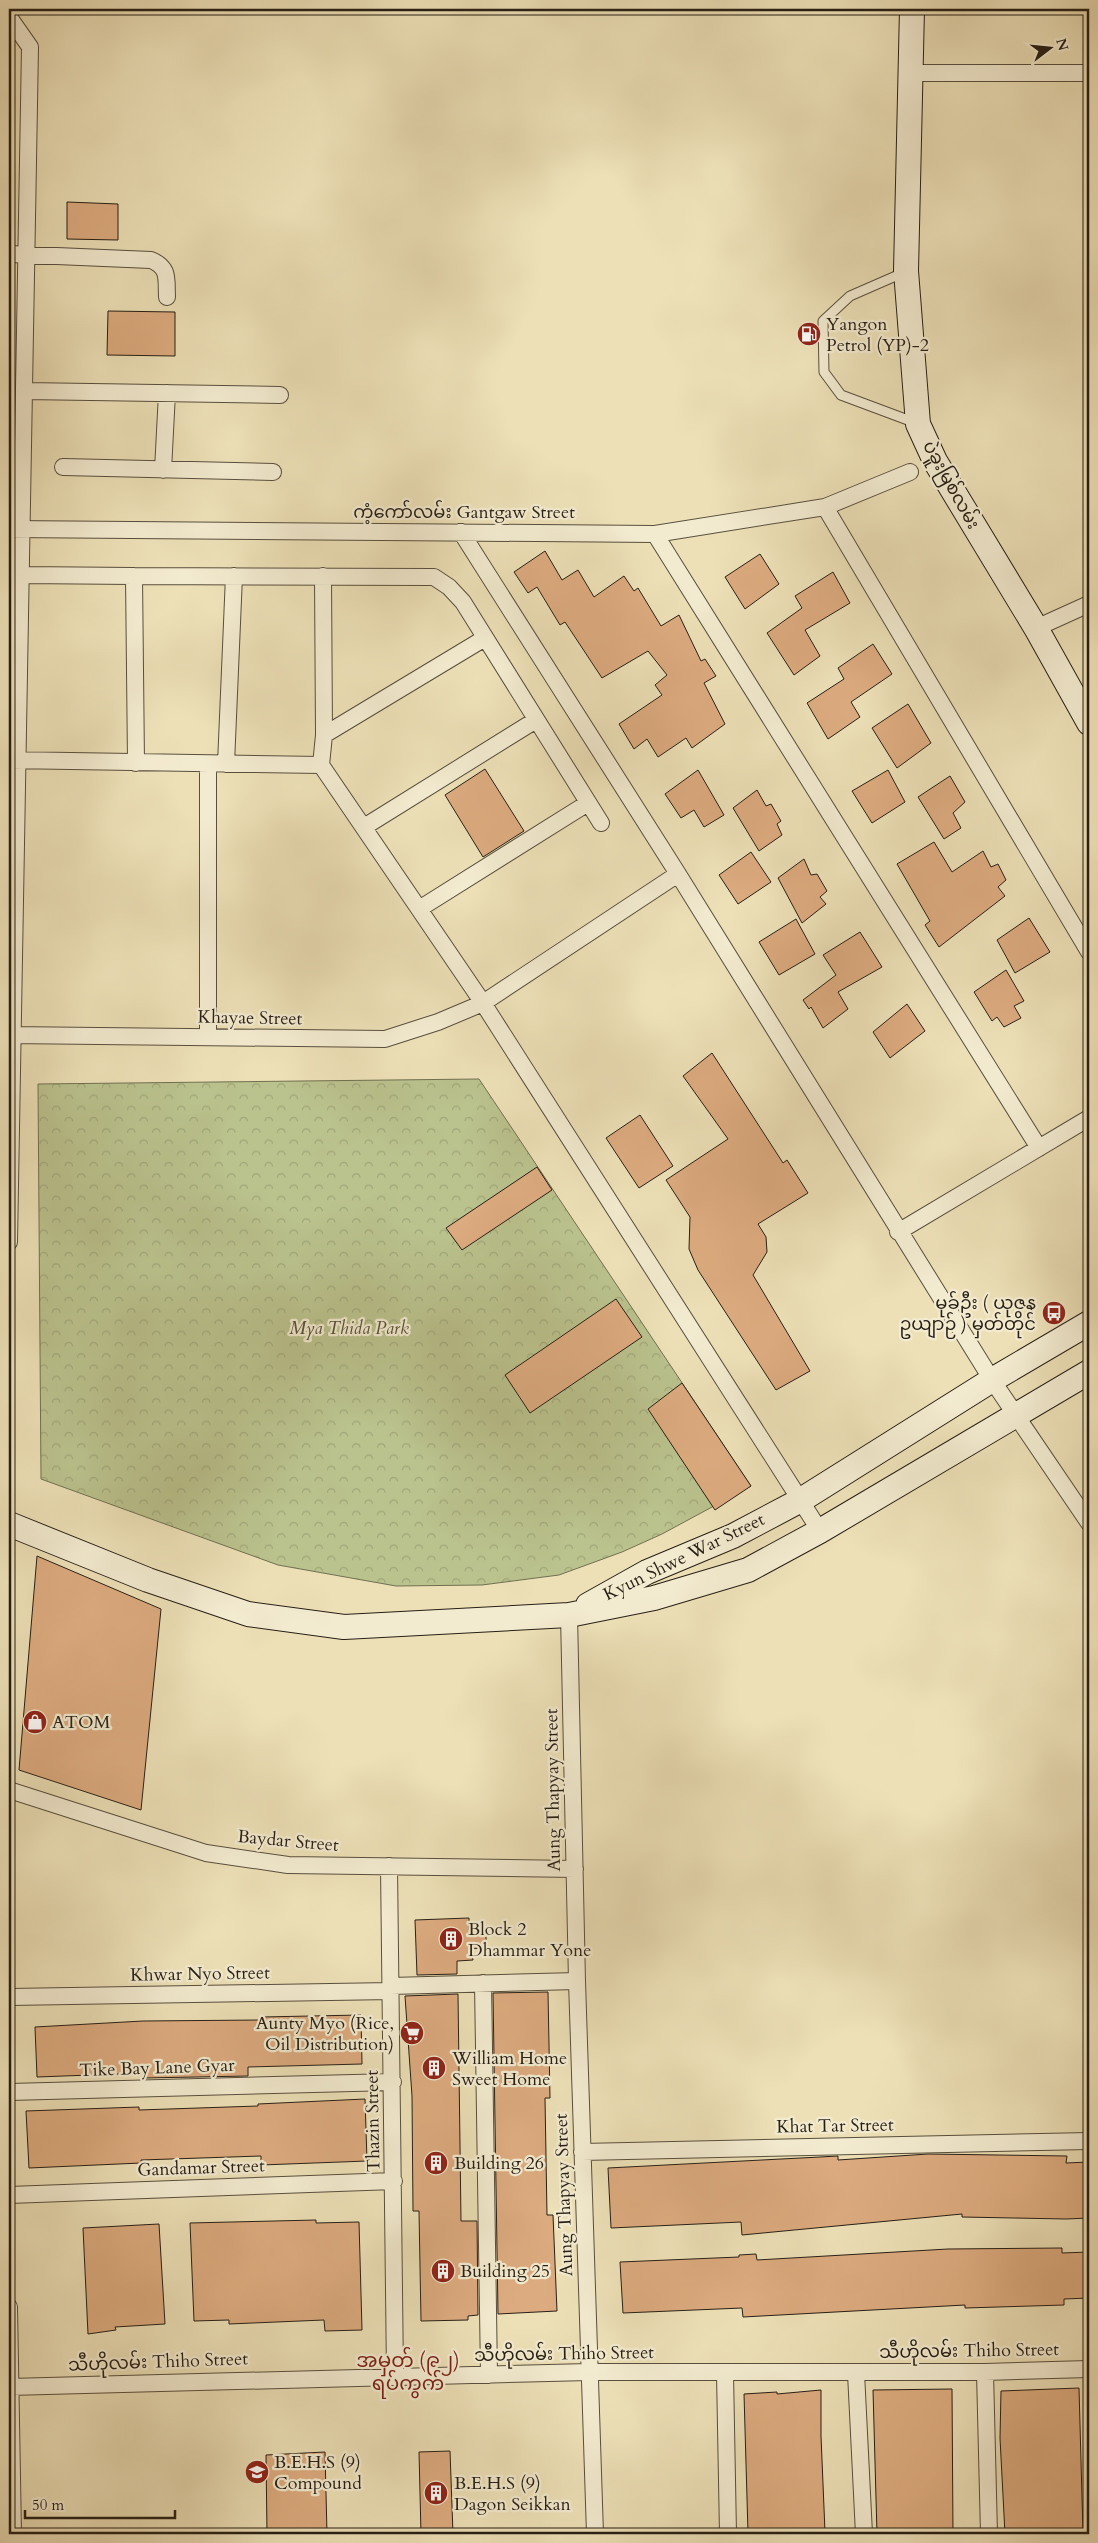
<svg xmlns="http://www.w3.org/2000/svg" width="1098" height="2543" font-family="Cardo,'Noto Sans Myanmar',serif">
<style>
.forest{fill:url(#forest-crowns);stroke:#707051}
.building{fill:#dcab7f;stroke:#271f15}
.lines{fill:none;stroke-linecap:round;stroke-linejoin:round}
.lane-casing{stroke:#584f3e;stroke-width:11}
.street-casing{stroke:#584f3e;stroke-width:18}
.secondary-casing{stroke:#271f15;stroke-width:26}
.lane{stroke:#f3ebd0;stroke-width:9}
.street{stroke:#f3ebd0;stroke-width:16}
.secondary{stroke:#f3ebd0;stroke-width:24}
.labels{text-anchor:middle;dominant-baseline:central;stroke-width:4.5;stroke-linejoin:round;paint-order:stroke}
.poi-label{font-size:18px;fill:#271f15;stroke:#f3ebd0;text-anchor:start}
.street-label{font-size:18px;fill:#271f15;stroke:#f3ebd0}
.park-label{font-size:18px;font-style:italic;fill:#535039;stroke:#f3ebd0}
.quarter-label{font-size:20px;fill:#7a1f14;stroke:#f3ebd0}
</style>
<defs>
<pattern id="forest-crowns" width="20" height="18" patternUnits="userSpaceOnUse" patternTransform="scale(1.25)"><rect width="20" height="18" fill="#bac28d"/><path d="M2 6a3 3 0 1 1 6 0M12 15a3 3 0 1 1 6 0" fill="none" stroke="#a0a679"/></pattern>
</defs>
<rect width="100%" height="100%" fill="#ede0b7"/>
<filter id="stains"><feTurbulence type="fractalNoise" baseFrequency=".004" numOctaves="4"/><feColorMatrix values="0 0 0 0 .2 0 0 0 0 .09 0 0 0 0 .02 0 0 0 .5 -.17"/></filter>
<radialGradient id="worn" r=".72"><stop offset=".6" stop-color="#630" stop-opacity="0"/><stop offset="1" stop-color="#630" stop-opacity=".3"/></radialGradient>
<path class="forest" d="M479 1079 751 1486 662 1534 622 1552 559 1575 482 1585 396 1586 278 1565 41 1479 38 1084Z"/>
<path class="building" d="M67 202 118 204V240L67 239Z
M108 311 175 312V356L107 355Z
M545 551 562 580 578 570 594 597 624 576 634 591 638 588 661 626 679 615 701 661 705 659 716 676 704 683 725 724 692 748 686 738 658 757 647 739 634 749 619 724 662 695 655 685 667 675 648 651 602 678 565 622 560 625 537 587 528 593 514 572Z
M760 554 779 584 745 609 725 577Z
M833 572 850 603 805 630 820 656 794 675 767 633 802 608 795 596Z
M873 644 892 674 851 702 860 717 828 739 807 703 844 679 838 668Z
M908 704 931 743 897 768 872 728Z
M485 769 524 831 483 857 445 795Z
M698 770 724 815 704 827 694 810 681 818 665 794Z
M888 770 905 802 872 823 852 791Z
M950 776 965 802 953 813 961 828 944 839 918 797Z
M757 790 766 806 771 804 781 821 777 824 782 835 759 851 733 808Z
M934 842 952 872 983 851 991 867 998 864 1006 880 998 887 1005 896 939 947 925 925 930 921 897 864Z
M751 852 771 882 738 904 719 875Z
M804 859 811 875 817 874 827 891 820 897 826 904 802 923 778 878Z
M1029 918 1050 952 1015 973 997 940Z
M796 919 815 954 779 975 759 942Z
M860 932 882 967 838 992 848 1009 823 1028 811 1007 809 1009 803 1000 836 975 823 955Z
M1006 970 1024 1001 1014 1006 1021 1018 1004 1027 997 1017 992 1021 974 992Z
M907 1004 925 1031 890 1058 873 1032Z
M712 1053 783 1163 787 1160 808 1193 758 1224 766 1237 767 1252 753 1275 810 1371 776 1390 698 1270 689 1249 690 1217 666 1180 728 1139 683 1076Z
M640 1115 673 1166 639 1188 606 1138Z
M537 1167 552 1190 462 1250 446 1228Z
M616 1299 642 1337 530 1413 505 1375Z
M682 1383 751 1486 715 1510 648 1409Z
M37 1556 161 1609 141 1810 19 1770Z
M469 1918V1930L485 1929 487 1947 471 1949 473 1960 457 1961V1974L417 1975 415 1920Z
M548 1992 550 2098H545L547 2215H553L557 2311 498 2314 493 1993Z
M458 1994 461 2221H477L478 2315 468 2316V2320L421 2321 419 2211H413L412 2096 405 1996Z
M361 2015 362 2064 248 2067V2076L144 2078V2073L37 2077 35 2027 143 2021 262 2020 261 2017Z
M365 2099 367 2161 261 2165V2156L141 2160V2163L29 2168 26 2111 139 2107V2110L258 2106V2104Z
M928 2154 1067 2156 1066 2163 1089 2162V2218L1066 2219 962 2217V2214L742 2235 741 2222 611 2228 608 2168 820 2157 838 2156V2160Z
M316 2220V2223L359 2222 362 2330 325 2331 324 2320 229 2324V2320L194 2321 190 2223Z
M159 2224 165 2324 115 2327 116 2330 88 2334 83 2228Z
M1062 2248V2253L1089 2252V2298L1064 2299V2305L965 2308V2305L743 2317 742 2308 623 2313 620 2262 739 2257V2255L756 2254 757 2260 948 2249Z
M1079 2388 1083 2534H1005L1000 2438 1001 2391Z
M952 2389 953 2534H877L873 2390Z
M821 2390V2436L825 2532 793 2533V2530L748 2533 744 2394 777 2392V2394Z
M450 2451 453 2534H421L419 2452Z
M325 2452 327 2534H267L266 2455Z"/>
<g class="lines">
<g class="lane-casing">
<path id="lane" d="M905 272 850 296 823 321 824 372 841 395 916 423"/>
</g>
<g class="street-casing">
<path id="street" d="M9 17 30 47 9 1242
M911 73H1089
M9 254 151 260C170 268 166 279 167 297
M25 391 280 395
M63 467 273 472
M163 470 167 393
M825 507 1089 952
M9 529 655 534 825 507 910 472
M461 532 678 874 992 1380 1089 1523
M655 534 1039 1148
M22 575 134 576 136 763
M134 576 434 577 449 587 463 602 601 823
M1036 628 1089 604
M324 735 485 638
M9 760 321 765 483 1003 820 1531
M208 764V1037
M226 764 234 576
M321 765 324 735 323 576
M364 827 536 720
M419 909 588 803
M9 1035 385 1039 438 1022 483 1003 678 874
M898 1232 1089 1118
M569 1615 577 1981 595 2534
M9 1790 206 1853 288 1865 575 1869
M389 1866 395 2375
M483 1983 489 2375
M391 1986 577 1981
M9 1997 391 1991
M9 2092 393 2082
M582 2152 1089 2141
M9 2195 394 2181
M9 2307 13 2534
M985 2372 989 2534
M725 2373 728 2534
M856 2373 864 2534
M9 2387 589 2372H985L1089 2369"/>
</g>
<g class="secondary-casing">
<path id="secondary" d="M912 9 906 271 918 424 935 461 1036 628 1089 723
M9 1524 148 1580 248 1614 344 1627 569 1615 654 1598 748 1570 820 1531 1089 1372
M588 1605 647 1572 733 1536 801 1500 992 1380 1089 1323"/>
</g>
<use href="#lane" class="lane"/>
<use href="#street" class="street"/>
<use href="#secondary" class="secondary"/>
</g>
<defs>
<g id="fuel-disc" transform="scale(1.25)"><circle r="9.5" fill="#8f2418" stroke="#f3ebd0"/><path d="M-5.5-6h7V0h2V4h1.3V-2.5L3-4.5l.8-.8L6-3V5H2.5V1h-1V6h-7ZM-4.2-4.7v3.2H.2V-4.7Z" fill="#fff"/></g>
<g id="bus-disc" transform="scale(1.25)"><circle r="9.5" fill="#8f2418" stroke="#f3ebd0"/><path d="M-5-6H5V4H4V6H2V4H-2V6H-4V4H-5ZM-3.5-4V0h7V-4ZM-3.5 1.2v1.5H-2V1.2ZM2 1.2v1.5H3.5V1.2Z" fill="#fff"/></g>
<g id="shop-disc" transform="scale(1.25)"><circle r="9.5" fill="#8f2418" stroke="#f3ebd0"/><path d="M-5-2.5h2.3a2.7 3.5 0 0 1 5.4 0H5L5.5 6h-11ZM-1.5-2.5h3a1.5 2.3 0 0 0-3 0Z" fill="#fff"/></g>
<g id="building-disc" transform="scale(1.25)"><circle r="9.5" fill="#8f2418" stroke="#f3ebd0"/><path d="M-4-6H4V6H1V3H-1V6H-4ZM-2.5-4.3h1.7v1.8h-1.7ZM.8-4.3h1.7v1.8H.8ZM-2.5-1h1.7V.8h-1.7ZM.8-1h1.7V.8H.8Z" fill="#fff"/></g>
<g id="supermarket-disc" transform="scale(1.25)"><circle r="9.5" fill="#8f2418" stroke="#f3ebd0"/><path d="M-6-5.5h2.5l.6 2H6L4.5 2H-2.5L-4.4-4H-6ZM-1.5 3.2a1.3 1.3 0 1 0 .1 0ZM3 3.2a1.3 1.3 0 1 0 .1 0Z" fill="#fff"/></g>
<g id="school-disc" transform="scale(1.25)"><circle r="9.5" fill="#8f2418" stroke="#f3ebd0"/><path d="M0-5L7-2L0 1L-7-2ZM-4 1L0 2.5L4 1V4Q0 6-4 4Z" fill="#fff"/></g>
</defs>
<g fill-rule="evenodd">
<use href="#fuel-disc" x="809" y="334"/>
<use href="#bus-disc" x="1054" y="1313"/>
<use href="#shop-disc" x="35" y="1722"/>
<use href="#building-disc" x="451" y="1939"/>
<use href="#supermarket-disc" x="412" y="2033"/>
<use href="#building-disc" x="434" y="2068"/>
<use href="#building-disc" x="436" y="2163"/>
<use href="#building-disc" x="443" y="2271"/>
<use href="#school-disc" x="257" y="2472"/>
<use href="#building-disc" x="436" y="2493"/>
</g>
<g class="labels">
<g class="poi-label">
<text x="826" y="324">Yangon<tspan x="826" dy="21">Petrol (YP)-2</tspan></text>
<text x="1036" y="1303" text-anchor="end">မုခ်ဦး ( ယုဇန<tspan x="1036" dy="21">ဥယျာဉ် ) မှတ်တိုင်</tspan></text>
<text x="52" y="1722">ATOM</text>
<text x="468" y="1929">Block 2<tspan x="468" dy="21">Dhammar Yone</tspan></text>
<text x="394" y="2023" text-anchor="end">Aunty Myo (Rice,<tspan x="394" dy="21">Oil Distribution)</tspan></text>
<text x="452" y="2058">William Home<tspan x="452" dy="21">Sweet Home</tspan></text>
<text x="454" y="2163">Building 26</text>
<text x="460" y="2271">Building 25</text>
<text x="274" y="2462">B.E.H.S (9)<tspan x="274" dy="21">Compound</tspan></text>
<text x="454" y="2483">B.E.H.S (9)<tspan x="454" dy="21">Dagon Seikkan</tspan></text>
</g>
<g class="street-label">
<text transform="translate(951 485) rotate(61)">ပဲခူးမြစ်လမ်း</text>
<text x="464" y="512">ကံ့ကော်လမ်း Gantgaw Street</text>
<text transform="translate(250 1018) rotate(1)">Khayae Street</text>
<text transform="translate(684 1557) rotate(-26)">Kyun Shwe War Street</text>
<text transform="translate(553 1790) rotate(-91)">Aung Thapyay Street</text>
<text transform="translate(288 1841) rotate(5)">Baydar Street</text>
<text transform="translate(200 1974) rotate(-1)">Khwar Nyo Street</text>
<text transform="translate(157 2068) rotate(-2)">Tike Bay Lane Gyar</text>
<text transform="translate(373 2121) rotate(-91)">Thazin Street</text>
<text transform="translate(835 2126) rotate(-1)">Khat Tar Street</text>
<text transform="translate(201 2168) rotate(-2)">Gandamar Street</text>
<text transform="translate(564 2195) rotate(-92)">Aung Thapyay Street</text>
<text transform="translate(969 2351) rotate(-1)">သီဟိုလမ်း Thiho Street</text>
<text transform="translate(564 2354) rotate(-1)">သီဟိုလမ်း Thiho Street</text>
<text transform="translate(158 2362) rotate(-2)">သီဟိုလမ်း Thiho Street</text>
</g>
<g class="park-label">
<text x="349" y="1328">Mya Thida Park</text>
</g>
<g class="quarter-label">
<text x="408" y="2360">အမှတ် (၉၂)<tspan x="408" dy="23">ရပ်ကွက်</tspan></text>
</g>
</g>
<rect width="1098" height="2543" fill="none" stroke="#ede0b7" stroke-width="30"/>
<rect x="10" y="10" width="1078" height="2523" fill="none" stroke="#271f15" stroke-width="2.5"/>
<rect x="15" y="15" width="1068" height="2513" fill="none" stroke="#271f15"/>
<g transform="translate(1050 48) rotate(74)" stroke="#f3ebd0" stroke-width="4" paint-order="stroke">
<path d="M0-4L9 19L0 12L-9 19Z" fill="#271f15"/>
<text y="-8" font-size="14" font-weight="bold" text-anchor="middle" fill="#271f15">N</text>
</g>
<path d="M25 2510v8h150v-8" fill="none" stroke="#271f15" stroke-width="2.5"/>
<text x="32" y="2510" font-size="15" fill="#271f15" stroke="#f3ebd0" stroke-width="4" paint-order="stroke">50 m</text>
<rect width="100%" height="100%" filter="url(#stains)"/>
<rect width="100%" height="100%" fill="url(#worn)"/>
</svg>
